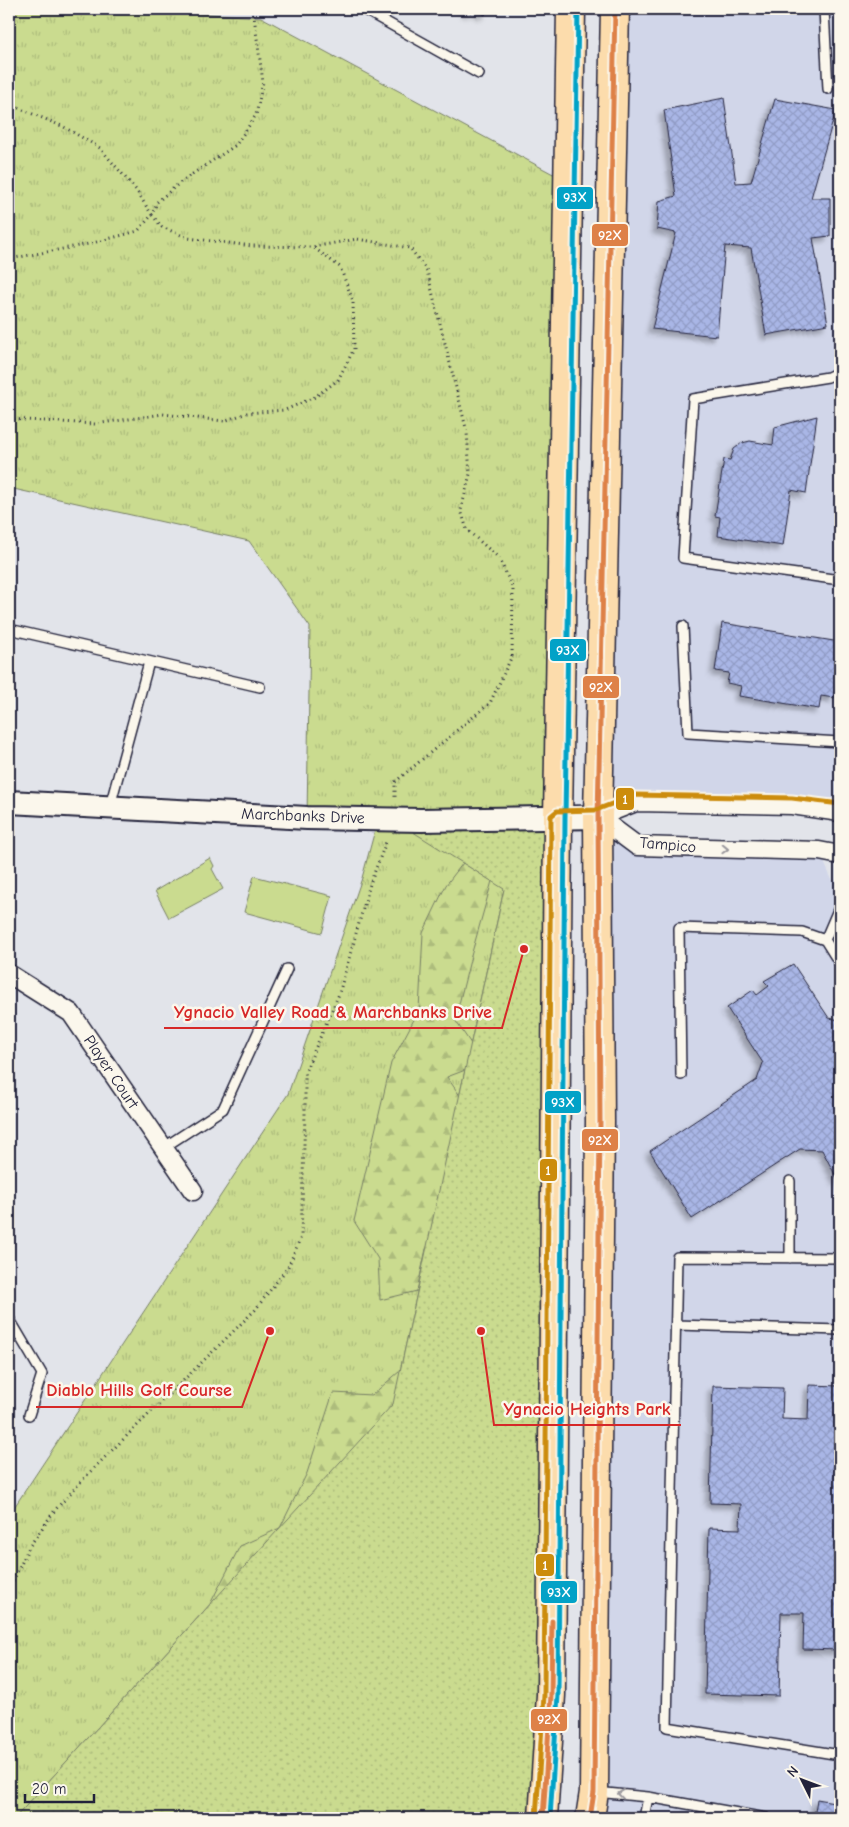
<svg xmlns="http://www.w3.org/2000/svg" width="849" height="1827" font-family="'Comic Neue',sans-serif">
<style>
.built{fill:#d1d6e9}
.grass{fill:url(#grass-tufts);stroke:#767e65}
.forest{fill:url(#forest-firs);stroke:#767e65}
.park{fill:url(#park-dots);stroke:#767e65}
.garden{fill:#cadb8f;stroke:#767e65}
.building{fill:url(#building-cross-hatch);stroke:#22223b;filter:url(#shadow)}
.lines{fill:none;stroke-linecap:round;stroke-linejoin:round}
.service-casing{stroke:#22223b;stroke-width:12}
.minor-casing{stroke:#22223b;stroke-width:21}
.tertiary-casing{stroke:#22223b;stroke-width:26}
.trunk-casing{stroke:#22223b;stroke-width:31}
.path{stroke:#22223b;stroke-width:3;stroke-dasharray:1 4;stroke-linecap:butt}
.service{stroke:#fbf7ec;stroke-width:9}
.minor{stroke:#fbf7ec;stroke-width:18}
.tertiary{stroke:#fbf7ec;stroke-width:22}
.trunk{stroke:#fcdcac;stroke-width:28}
.bus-1-casing{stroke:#fbf7ec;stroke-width:9}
.bus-2-casing{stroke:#fbf7ec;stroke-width:9}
.bus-3-casing{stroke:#fbf7ec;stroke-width:9}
.bus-1{stroke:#de8147;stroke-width:5}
.bus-2{stroke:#02a2c7;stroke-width:5}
.bus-3{stroke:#cc8c0c;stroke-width:5}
.oneway{stroke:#99979c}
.labels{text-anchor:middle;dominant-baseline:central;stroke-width:5;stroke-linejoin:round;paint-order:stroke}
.street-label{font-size:16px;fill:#22223b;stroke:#fbf7ec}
.leader{fill:none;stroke:#d62828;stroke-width:2}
.callout-dot{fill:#d62828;stroke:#fbf7ec;stroke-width:2}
.callout-label{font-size:18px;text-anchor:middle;font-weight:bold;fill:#d62828;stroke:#fbf7ec;stroke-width:5;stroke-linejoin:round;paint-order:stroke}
.line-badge{stroke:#fbf7ec;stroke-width:2}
.badge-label{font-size:14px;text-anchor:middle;font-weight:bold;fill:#fff}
</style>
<defs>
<pattern id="grass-tufts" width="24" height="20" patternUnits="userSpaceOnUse" patternTransform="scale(1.25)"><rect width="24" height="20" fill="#cadb8f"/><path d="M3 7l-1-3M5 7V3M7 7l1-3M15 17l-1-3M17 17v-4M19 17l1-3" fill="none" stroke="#adbc7c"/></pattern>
<pattern id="forest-firs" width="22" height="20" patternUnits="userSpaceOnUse" patternTransform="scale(1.25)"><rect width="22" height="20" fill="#cadb8f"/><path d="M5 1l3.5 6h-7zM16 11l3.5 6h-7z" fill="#adbc7c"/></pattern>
<pattern id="park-dots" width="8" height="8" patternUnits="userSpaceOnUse" patternTransform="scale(1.25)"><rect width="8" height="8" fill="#cadb8f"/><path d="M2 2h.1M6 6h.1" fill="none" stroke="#adbc7c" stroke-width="1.8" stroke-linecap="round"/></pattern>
<pattern id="building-cross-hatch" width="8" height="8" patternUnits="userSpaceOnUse" patternTransform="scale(1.25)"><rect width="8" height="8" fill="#a9b6e6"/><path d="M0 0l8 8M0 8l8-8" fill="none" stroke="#919cc6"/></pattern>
<filter id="shadow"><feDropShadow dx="-4.5" dy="4.5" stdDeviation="2.5" flood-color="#0004"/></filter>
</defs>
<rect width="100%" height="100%" fill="#e2e4ea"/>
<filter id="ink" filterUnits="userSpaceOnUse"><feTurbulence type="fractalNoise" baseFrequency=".02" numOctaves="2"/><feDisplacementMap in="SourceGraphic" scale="10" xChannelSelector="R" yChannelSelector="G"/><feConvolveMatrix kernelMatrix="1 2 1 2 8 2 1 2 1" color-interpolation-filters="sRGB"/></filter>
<g filter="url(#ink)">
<path class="built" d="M615 9H840V812L792 805 636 802 599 817 637 846 819 851 832 880 840 881V1818H590L594 1792 600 1121 598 817Z"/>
<path class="grass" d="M9 9H122L261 17 568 182 558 818 504 889 393 1404 15 1818H9V1515L288 1094 362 878 378 819 307 818 310 627 249 541 9 488Z"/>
<path class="forest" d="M463 863 492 881 471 956 455 1020 484 1063 447 1077 486 1133 426 1249 417 1291 380 1300 378 1259 354 1221 391 1063 419 1010 423 933 446 885Z
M400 1371 412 1415 209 1606 240 1546 280 1528 307 1473 333 1393 372 1395Z"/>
<path class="park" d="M558 818 543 1818H15L393 1404 504 889 394 820Z"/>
<path class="garden" d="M210 858 214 866 212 869 223 889 169 918 155 891Z
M254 876 332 896 322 933 244 912Z"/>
<path class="building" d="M463 9H488L485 15 473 9 471 13Z
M724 98 736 183 751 182 775 99 836 110 811 198H830V236L813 238 828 324 766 335 751 248 725 246 717 336 652 329 676 233 657 229 659 201 676 196 664 110Z
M817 416 806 493 791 490 783 546 718 536 720 517 715 516 724 459 730 460 734 449 742 443 750 441 773 445 775 427Z
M722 623 840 642V668H839L834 698 821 696 819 709 739 696 741 686 727 683 729 673 715 671Z
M793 964 829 1018 840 1020V1184L822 1150 800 1149 692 1219 650 1151 757 1080 763 1063 727 1008 753 990 757 995 769 986 764 981Z
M809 1385 840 1386V1650L803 1649 804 1613H781L779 1696 705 1694 709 1528 740 1529 741 1504 710 1503 713 1386 783 1388 782 1419 808 1420Z
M817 1799 840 1803V1818H814Z"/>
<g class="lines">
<g class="service-casing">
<path id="service" d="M363 9 479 74
M824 9 828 89
M840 371 828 377 693 399 683 558 840 580
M683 626 688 733 840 742
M9 629 260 687
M110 806 149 662
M825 940 840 964
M681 1075 679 928 802 932 825 940 840 905
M163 1148 223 1109 287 969
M790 1258V1181
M840 1258 677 1257 667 1727 840 1755
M9 1318 42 1374 29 1415
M676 1325 840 1330
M596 1792 648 1797
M644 1818 648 1797 766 1818"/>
</g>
<g class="minor-casing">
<path id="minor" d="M598 817 637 846 819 851 840 855
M598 817 636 802 792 805 840 812
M9 974 71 1013 193 1191"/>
</g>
<g class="tertiary-casing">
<path id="tertiary" d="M9 802 307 818 421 820 598 817"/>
</g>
<g class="trunk-casing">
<path id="trunk" d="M543 1818 551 1695 558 818 571 9
M590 1818 594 1792 600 1121 598 817 615 9"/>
</g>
<path class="path" d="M253 9 263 82 256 115 236 145 182 181 157 202 152 215 162 227 188 238 252 246 313 247 357 239 410 248 427 271 467 432 470 474 461 510 467 530 499 558 513 589 512 656 490 703 395 782V797
M9 104 64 127 100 148 136 190 152 215 138 231 89 244 9 259
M9 419 95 424 163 414 224 421 247 413 285 410 315 397 338 380 354 349 353 301 340 267 313 247
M9 1590 29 1547 55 1510 89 1473 255 1310 288 1267 301 1237 305 1114V1072L339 994 370 884 386 842"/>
<use href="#service" class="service"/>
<use href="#minor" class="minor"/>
<use href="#tertiary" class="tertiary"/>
<use href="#trunk" class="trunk"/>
<g class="bus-1-casing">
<path id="bus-1" d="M543 1818 551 1695 552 1621
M590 1818 594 1792 600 1121 598 817 615 9"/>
</g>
<g class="bus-2-casing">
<path id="bus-2" d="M550 1818 558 1695 565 818 578 9"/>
</g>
<g class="bus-3-casing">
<path id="bus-3" d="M536 1818 544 1695 551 816 557 811 596 810 635 795 792 798 840 804"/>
</g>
<use href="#bus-1" class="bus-1"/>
<use href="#bus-2" class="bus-2"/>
<use href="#bus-3" class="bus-3"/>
</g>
<defs><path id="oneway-chevron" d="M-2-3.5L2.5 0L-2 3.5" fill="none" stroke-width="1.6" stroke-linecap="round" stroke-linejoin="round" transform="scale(1.25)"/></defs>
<g class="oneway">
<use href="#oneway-chevron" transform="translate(725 849) rotate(2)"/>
<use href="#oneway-chevron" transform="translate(621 1794) rotate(-174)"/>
</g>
</g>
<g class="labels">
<g class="street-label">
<text transform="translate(303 816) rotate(2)">Marchbanks Drive</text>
<text transform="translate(668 845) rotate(5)">Tampico</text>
<text transform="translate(111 1072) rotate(56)">Player Court</text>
</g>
</g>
<path class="leader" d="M524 949L502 1028H164M270 1331L242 1407H36M481 1331L494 1425H681"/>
<g class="callout-dot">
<circle cx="524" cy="949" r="5"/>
<circle cx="270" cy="1331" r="5"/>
<circle cx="481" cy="1331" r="5"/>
</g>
<g class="callout-label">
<text x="333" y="1018">Ygnacio Valley Road &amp; Marchbanks Drive</text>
<text x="139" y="1396">Diablo Hills Golf Course</text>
<text x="587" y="1415">Ygnacio Heights Park</text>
</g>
<g class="line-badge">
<rect x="556" y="186" width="38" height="24" rx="5" fill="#02a2c7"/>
<rect x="591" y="223" width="38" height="24" rx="5" fill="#de8147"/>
<rect x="549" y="638" width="38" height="24" rx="5" fill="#02a2c7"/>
<rect x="582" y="675" width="38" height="24" rx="5" fill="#de8147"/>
<rect x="615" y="787" width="20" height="24" rx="5" fill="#cc8c0c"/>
<rect x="544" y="1090" width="38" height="24" rx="5" fill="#02a2c7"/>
<rect x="581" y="1128" width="38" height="24" rx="5" fill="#de8147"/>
<rect x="539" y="1158" width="19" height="24" rx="5" fill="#cc8c0c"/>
<rect x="535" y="1553" width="20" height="24" rx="5" fill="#cc8c0c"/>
<rect x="540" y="1580" width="38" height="24" rx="5" fill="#02a2c7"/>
<rect x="530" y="1708" width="38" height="24" rx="5" fill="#de8147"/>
</g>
<g class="badge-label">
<text x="575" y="202">93X</text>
<text x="610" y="240">92X</text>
<text x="568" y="655">93X</text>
<text x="601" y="692">92X</text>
<text x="625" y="804">1</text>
<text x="563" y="1107">93X</text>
<text x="600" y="1145">92X</text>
<text x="548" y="1175">1</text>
<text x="545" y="1570">1</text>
<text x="559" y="1597">93X</text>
<text x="549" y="1724">92X</text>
</g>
<rect width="849" height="1827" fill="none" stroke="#fbf7ec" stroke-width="30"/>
<rect x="15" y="15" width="819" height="1797" fill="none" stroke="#22223b" stroke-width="2" filter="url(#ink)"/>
<g transform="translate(802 1780) rotate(312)" stroke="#fbf7ec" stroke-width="4" paint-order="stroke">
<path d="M0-4L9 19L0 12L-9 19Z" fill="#22223b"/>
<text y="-8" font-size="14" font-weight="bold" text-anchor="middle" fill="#22223b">N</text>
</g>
<path d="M25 1794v8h69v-8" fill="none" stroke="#22223b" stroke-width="2.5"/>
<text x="32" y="1794" font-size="15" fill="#22223b" stroke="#fbf7ec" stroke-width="4" paint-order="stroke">20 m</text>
</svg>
